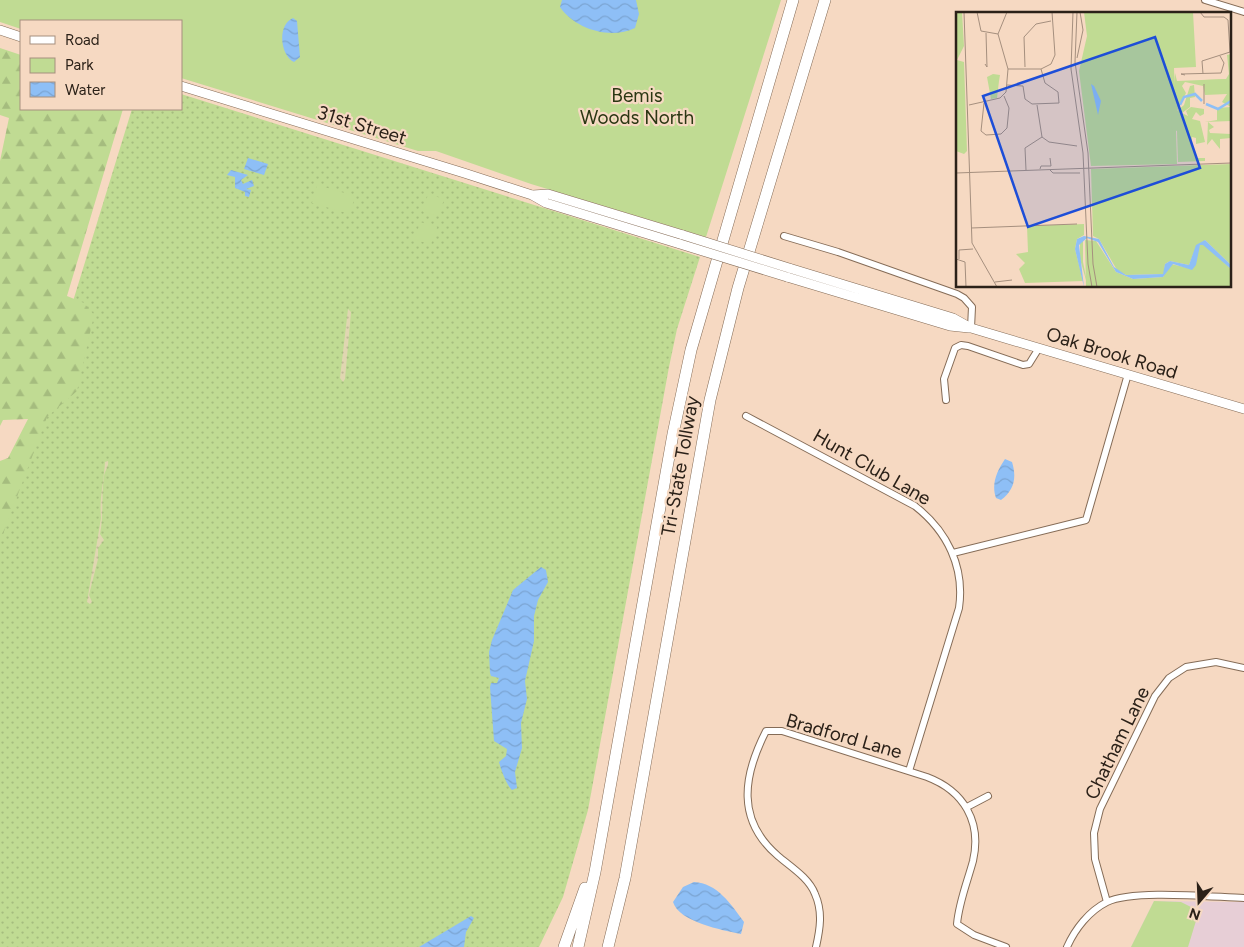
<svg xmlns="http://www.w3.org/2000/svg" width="1244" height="947" font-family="Figtree,sans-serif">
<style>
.education{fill:#e7ced6}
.grass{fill:url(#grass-dots)}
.forest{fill:url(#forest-firs)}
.sand{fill:url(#sand-dots)}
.green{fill:#c0db93}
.water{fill:url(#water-waves)}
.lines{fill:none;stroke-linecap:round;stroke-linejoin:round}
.street-casing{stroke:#856c57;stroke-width:8}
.secondary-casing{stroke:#856c57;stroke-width:10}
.highway-casing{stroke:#856c57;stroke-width:12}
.street{stroke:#fff;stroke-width:6}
.secondary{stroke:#fff;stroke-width:9}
.highway{stroke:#fff;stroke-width:11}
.secondary-bridge-casing{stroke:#856c57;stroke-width:10;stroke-linecap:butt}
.secondary-bridge{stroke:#fff;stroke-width:9}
.labels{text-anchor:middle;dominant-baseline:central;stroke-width:4.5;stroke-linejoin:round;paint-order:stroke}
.park-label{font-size:19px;fill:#2b3713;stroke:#f6d9c2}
.street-label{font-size:19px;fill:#2b2118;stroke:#f6d9c2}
.inset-river{fill:none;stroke:#8ebff6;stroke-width:2.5}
.inset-road{fill:none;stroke:#a58f7e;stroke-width:1}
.view{fill:#1d4ed8;fill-opacity:0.15;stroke:#1d4ed8;stroke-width:2.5}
.inset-edge{fill:none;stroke:#2b2118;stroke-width:2.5}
</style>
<defs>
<pattern id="grass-dots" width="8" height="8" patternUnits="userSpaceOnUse" patternTransform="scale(1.25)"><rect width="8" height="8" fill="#c0db93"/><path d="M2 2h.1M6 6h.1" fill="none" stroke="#a5bc7e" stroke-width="1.8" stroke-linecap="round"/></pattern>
<pattern id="forest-firs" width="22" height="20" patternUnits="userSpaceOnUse" patternTransform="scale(1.25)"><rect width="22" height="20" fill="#c0db93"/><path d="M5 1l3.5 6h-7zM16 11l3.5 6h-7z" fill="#a5bc7e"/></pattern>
<pattern id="sand-dots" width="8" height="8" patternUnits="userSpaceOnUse" patternTransform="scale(1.25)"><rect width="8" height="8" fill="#e0d6b1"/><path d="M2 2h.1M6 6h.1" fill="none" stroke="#c0b798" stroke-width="1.8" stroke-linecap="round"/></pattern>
<pattern id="water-waves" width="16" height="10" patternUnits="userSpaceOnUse" patternTransform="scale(1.25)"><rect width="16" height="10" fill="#8ebff6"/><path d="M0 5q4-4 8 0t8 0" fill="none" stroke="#7ba4d2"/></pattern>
</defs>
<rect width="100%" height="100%" fill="#f6d9c2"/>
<path class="education" d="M1154 901 1244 902V947H1131Z"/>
<path class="grass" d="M181 94 700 257 677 329 669 367 588 810 563 897 539 947H0V539L132 109H181Z"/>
<path class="forest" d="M0 48 21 55V109H123L67 296 84 303 94 315 77 391 47 417 0 542V461L8 458 28 419 3 420 0 426V161L9 118 0 115Z"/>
<path class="sand" d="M348 309 351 312 345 379 343 382 340 378Z
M108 461C109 467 105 470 104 476 101 496 104 515 100 534L104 540 98 548V559L89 595 92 602 90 604 87 602 101 518C99 499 104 481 105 462Z"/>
<path class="green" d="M0 0H781L706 237 531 184 436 151H418L181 78V21H21V29L0 22Z
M317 185 355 196 350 214 312 203Z
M428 194 444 199 439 216 423 212Z
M420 222 437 227 431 244 415 240Z
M1154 901 1181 902 1199 911 1188 947H1131Z"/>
<path class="water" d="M562 0H636L639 14 635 28C610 40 575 29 560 7Z
M293 18 297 21 300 57 294 62C280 55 277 25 293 18Z
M248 158 268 164 264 175 244 169Z
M231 170 248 175 241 180 243 184 252 180 254 186 246 189 251 190 249 197 245 196V192L235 188V177L227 175Z
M1005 459 1012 462C1017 478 1014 490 1001 500L996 498C991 484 997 471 1005 459Z
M541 567 546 570 548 582 538 600 534 616V641L525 681 527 699 521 723 522 748 515 772 517 788 512 790C507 786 501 770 499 762L506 756 507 749 494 741 490 687 491 683H497L499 678 491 676 490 673 489 652 492 640 513 590Z
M694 882C717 883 731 904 744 922L741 934C722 930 679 922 673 902L683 887Z
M471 916 474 918 466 932 464 947H419Z"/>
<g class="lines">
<g class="street-casing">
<path id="street" d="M1205 0 1244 12
M784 236 838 252 957 294 964 298 972 307 971 328
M946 400 944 379 955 348 961 345 968 346 1023 365 1029 364 1039 348
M746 416 915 506C947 531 965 567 959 608L909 771
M953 553 1086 520 1128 374
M967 807 988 796
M1107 902 1095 859 1094 833 1100 809 1155 696 1169 678 1186 667 1216 662 1244 668
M816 947C820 929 823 912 815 894 809 878 791 867 778 856 736 820 743 776 766 731H782L927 777C964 791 982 822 973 861 967 883 959 902 957 924L974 935 1006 947
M1067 947C1075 929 1089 911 1107 902 1133 889 1212 897 1244 898"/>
</g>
<g class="secondary-casing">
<path id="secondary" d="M0 30 21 37
M181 86 464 173 532 195 546 203 680 244
M533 195 548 194 683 235
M789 268 953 318 971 328 1244 409
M787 277 950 326 969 328"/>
</g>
<g class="highway-casing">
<path id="highway" d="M564 947 585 888
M578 947 595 872 673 434 691 350 793 0
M608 947 625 878 710 400 738 288 825 0"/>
</g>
<use href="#street" class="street"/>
<use href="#secondary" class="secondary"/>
<use href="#highway" class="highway"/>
<g class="secondary-bridge-casing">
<path id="secondary-bridge" d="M683 235 789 268
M680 244 787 277"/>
</g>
<use href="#secondary-bridge" class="secondary-bridge"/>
</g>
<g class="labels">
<g class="park-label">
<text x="637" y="95">Bemis<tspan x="637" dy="22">Woods North</tspan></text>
</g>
<g class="street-label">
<text transform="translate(362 125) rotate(17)">31st Street</text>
<text transform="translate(1112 353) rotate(17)">Oak Brook Road</text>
<text transform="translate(680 466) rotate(-80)">Tri-State Tollway</text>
<text transform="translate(872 467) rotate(30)">Hunt Club Lane</text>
<text transform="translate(844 736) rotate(16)">Bradford Lane</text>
<text transform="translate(1117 743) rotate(-64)">Chatham Lane</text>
</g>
</g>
<g transform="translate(956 12)">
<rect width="275" height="275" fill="#f6d9c2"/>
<path d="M0 0H6L8 34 1 48 8 50 11 139 8 142 0 139ZM128 0H237L240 55 218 56 221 152 135 154 123 59 131 24Z" fill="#c0db93"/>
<path d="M275 42V95L266 90 271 82 249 83 247 74 229 70 226 74 230 81 221 99 228 93 234 74 238 73 239 85 234 86V95L226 101 232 104 230 99 235 95 248 97V102L244 104 240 100 236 107 244 109 249 130 240 132V126L236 125V134L241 146H249V149L222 150 221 119 216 117 215 106 219 61 221 69 270 67 273 62 271 43ZM252 110 258 115 253 118 254 121 275 122V126L264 127V137L256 127 251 133ZM124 229H127V250L132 275 124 247Z" fill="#c0db93"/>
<path d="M275 41V81L249 82 248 68 273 67ZM37 62 44 63 43 69 41 86 35 87 31 65ZM275 95V109L249 110 261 108V96ZM275 152V253L249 228 240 235 233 253 214 249 209 252 208 262 170 263 161 258 143 227 137 224 135 157ZM128 212V223L121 227 119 237 127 269 69 271 63 257 69 251 60 242 72 240 71 214ZM129 228 140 229 160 260 177 267 207 265 215 252 232 256 244 233H249L275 257V275H130Z" fill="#c0db93"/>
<path d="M135 72 138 74 145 89 142 103ZM128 224 143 227 158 255 170 263 207 262 209 252 214 249 233 253 240 233 249 228 275 253V257L247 233H244L240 253 236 258 217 252 207 265 177 267 160 260 142 230 131 226 123 233 128 275 119 237 121 227Z" fill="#8ebff6"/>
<path class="inset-river" d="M250 92 262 97 275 89M224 93 228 85 239 82 246 89"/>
<path class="inset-road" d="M8 0 16 231 41 275M21 0 25 19 42 22M117 0 115 57 127 141 132 252 136 275M121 0 119 50 132 141 137 252 141 275M244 0 248 5H268L272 8 274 40M121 46 127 18 124 0M29 52 31 55 30 21M69 55 68 25 80 12 95 9M52 57H85L95 52 99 43 96 0M247 62 246 49 274 40M229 63 225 62 265 61 268 51 264 44M248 72V92M51 73 67 74 69 87 76 92 103 91 102 80 89 71 85 57M28 91 25 119 30 123 45 122 51 116 53 96 48 84M13 93 44 86 50 80 52 57 42 22 51 0M81 93 86 125 93 130 121 134M84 157 85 154H95L94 146M70 158 69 136 86 125M94 158 97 161H124M0 161 275 151M15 216 121 212M0 247 9 250 10 275M3 247V238L17 237M39 270 56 268"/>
<path class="view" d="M199 25 244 156 72 215 27 84Z"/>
<rect width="275" height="275" class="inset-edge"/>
</g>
<rect x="20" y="20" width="162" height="90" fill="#f6d9c2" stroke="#a58f7e"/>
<rect x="30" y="36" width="25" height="8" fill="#ffffff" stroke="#a58f7e"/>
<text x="65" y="45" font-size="15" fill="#2b2118">Road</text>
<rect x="30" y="58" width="25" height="15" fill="#c0db93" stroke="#a58f7e"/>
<text x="65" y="70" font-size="15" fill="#2b2118">Park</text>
<rect x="30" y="82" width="25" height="15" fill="url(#water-waves)" stroke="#a58f7e"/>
<text x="65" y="95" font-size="15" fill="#2b2118">Water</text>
<g transform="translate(1199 902) rotate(199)" stroke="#f6d9c2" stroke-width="4" paint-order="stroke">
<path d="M0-4L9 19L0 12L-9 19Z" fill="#2b2118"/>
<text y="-8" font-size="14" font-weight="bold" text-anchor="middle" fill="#2b2118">N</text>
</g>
</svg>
